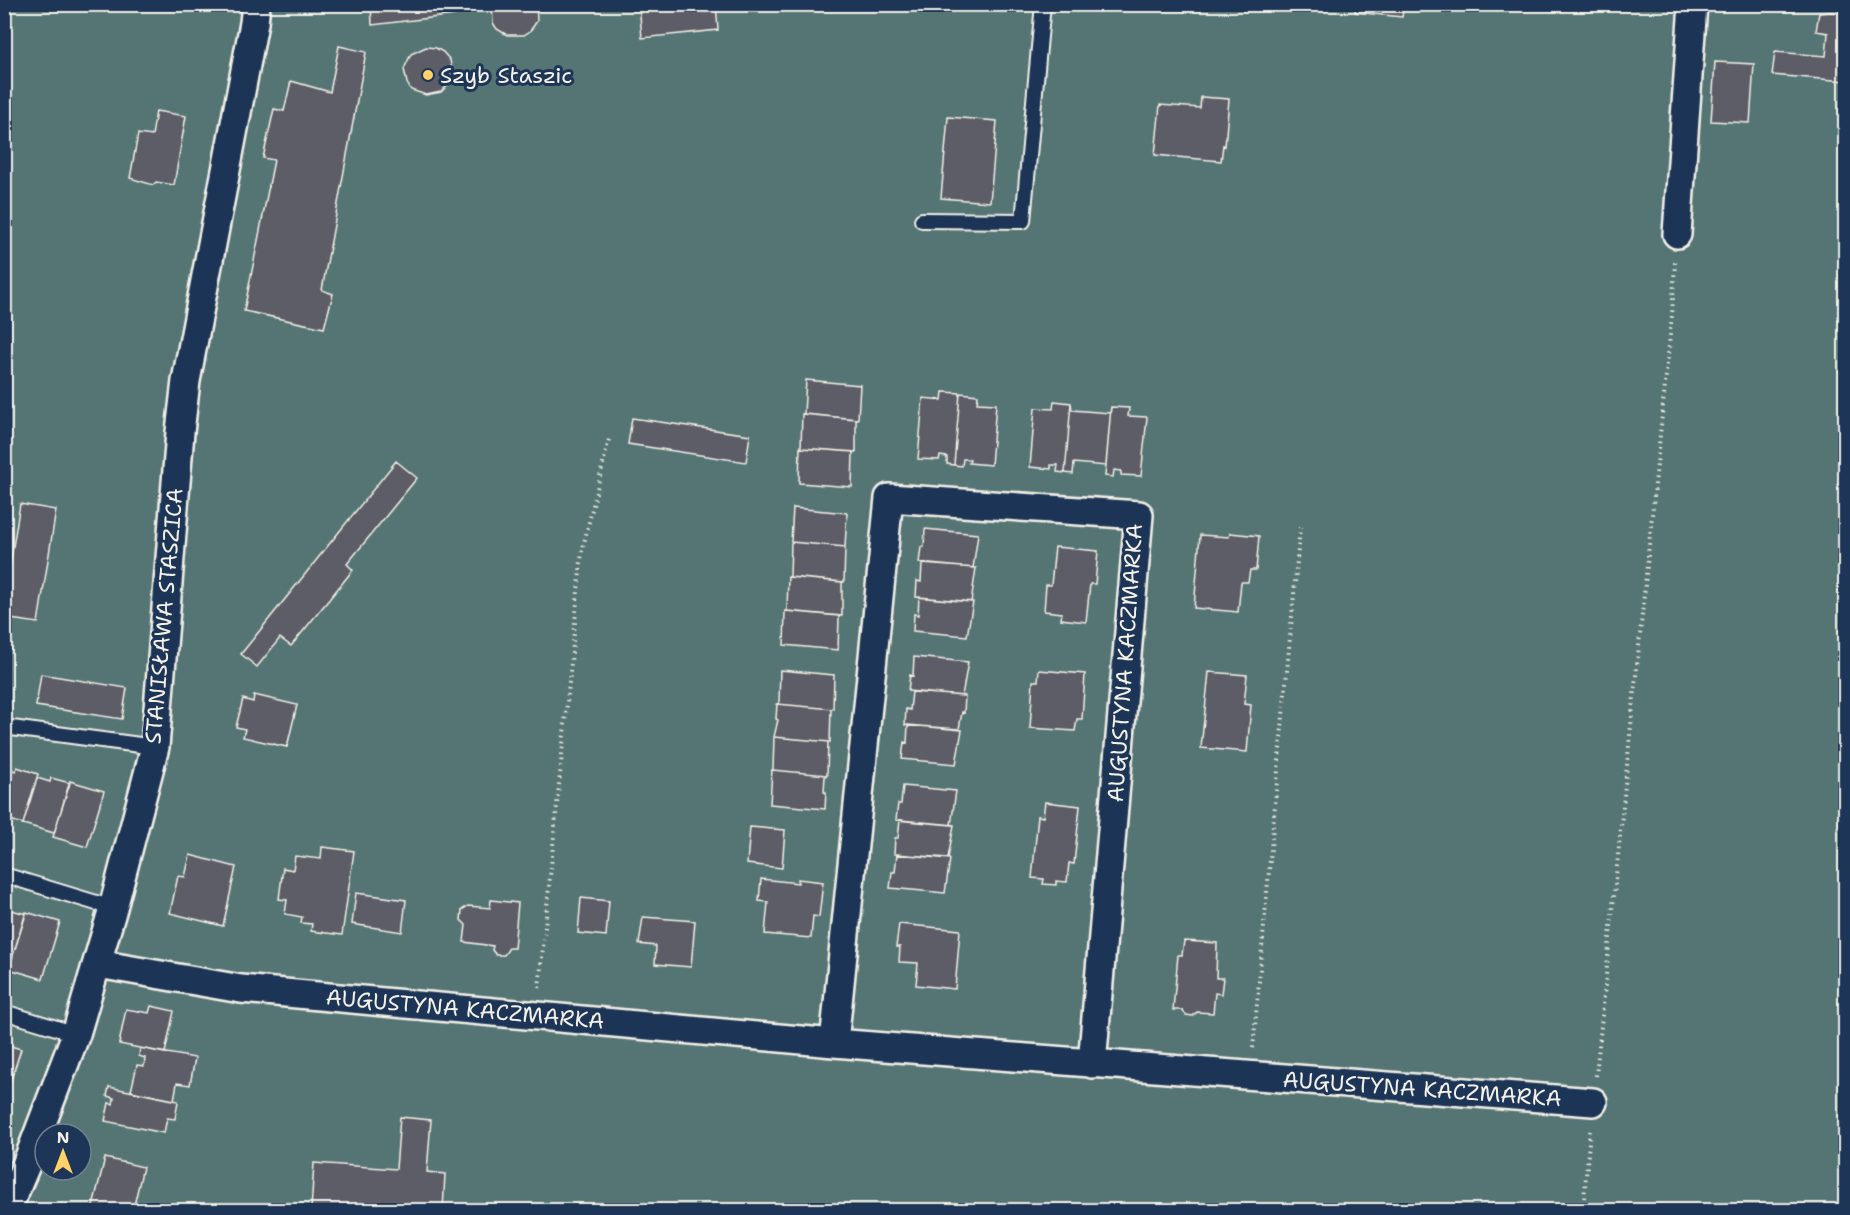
<svg xmlns="http://www.w3.org/2000/svg" width="1850" height="1215" font-family="'Shantell Sans',sans-serif">
<style>
.green{fill:#557575;stroke:#a4b3ae;stroke-width:1.5;fill-rule:evenodd}
.building{fill:#5d5d67;stroke:#f4f1e8;stroke-width:1.5}
.lines{fill:none;stroke-linecap:round;stroke-linejoin:round}
.lane-casing{stroke:#f4f1e8;stroke-width:18}
.street-casing{stroke:#f4f1e8;stroke-width:32}
.path{stroke:#f4f1e8;stroke-width:4;stroke-dasharray:1.5 4.5;stroke-linecap:butt}
.lane{stroke:#1d3557;stroke-width:14}
.street{stroke:#1d3557;stroke-width:27}
.poi-dot{fill:#ffd166;stroke:#1d3557;stroke-width:2}
.labels{text-anchor:middle;dominant-baseline:central;stroke-width:6;stroke-linejoin:round;paint-order:stroke}
.poi-label{font-size:22px;fill:#f4f1e8;stroke:#1d3557;text-anchor:start}
.street-label{font-size:22px;fill:#f4f1e8;stroke:#1d3557}
</style>
<rect width="100%" height="100%" fill="#1d3557"/>
<filter id="ink" filterUnits="userSpaceOnUse"><feTurbulence type="fractalNoise" baseFrequency=".0167" numOctaves="2"/><feDisplacementMap in="SourceGraphic" scale="12" xChannelSelector="R" yChannelSelector="G"/><feConvolveMatrix kernelMatrix="1 2 1 2 8 2 1 2 1" color-interpolation-filters="sRGB"/></filter>
<g filter="url(#ink)">
<path class="green" d="M5 5H1845V1210H5ZM45 1134H81V1170H45Z"/>
<path class="building" d="M371 4H454L455 15 372 25Z
M492 4H536L537 21 530 31 524 35H507L497 29 493 23Z
M639 4H716L718 30 642 38Z
M1356 4H1404L1402 17 1355 12Z
M1831 12 1846 13V81L1772 75 1775 52 1826 56 1828 33 1816 31 1819 13Z
M339 46 366 52 322 290 333 294 324 328 244 311 274 160 263 158 274 109 284 111 291 81 330 92Z
M426 47 436 48 443 52 450 60 452 70 451 81 445 88 441 92 426 95 411 90 407 83 404 69 411 54Z
M1715 62 1754 64 1750 123 1711 121Z
M1201 97 1229 99 1225 146 1223 145 1221 161 1155 155 1160 105 1200 108Z
M156 111 186 116 174 185 156 182 153 185 130 178 138 134 152 136Z
M948 117 997 121 990 202 941 198Z
M806 380 860 385 858 419 804 414Z
M943 392 960 393 954 465 947 464V457L940 456 939 460 918 459 923 398 942 400Z
M960 393 978 395 977 403 996 404 991 465 969 463 970 459H963L962 466 954 465Z
M1054 401 1071 403 1065 473 1057 472 1058 465H1051V469L1030 467 1035 408 1053 409Z
M1071 403 1072 410 1110 413 1111 407 1106 466 1074 463 1073 474 1065 473Z
M1111 407 1129 408 1128 416 1147 417 1141 476 1121 475V471L1114 470 1113 477 1105 476Z
M802 414 856 419V452L801 448Z
M632 418 750 435 746 462 628 444Z
M800 448 853 452 852 487 799 483Z
M396 461 417 478 347 564 353 570 291 646 280 638 257 667 241 654Z
M20 504 56 510 38 623 4 618V602Z
M793 508 847 513 845 547 791 542Z
M925 529 978 534 973 568 919 563 921 547H924Z
M1230 533 1259 536 1256 570H1250L1248 582H1241L1238 612 1194 608 1200 535 1229 537Z
M791 542 845 547 844 582 790 577Z
M1055 547 1098 551 1095 584H1090L1086 622 1061 619 1062 613 1044 611 1046 585H1051Z
M922 564 976 568 971 602 916 597 917 581 921 582Z
M788 577 842 582V616L787 611Z
M919 597 973 602 967 636 913 631 914 614 918 615Z
M785 611 839 616 838 650 784 645Z
M914 657 968 662 962 696 908 691 910 675 913 676Z
M780 670 834 675 833 709 777 704 779 703Z
M1039 670 1085 674 1082 719H1077L1075 731 1030 728 1033 681H1038Z
M1209 672 1247 675 1244 704 1251 705 1247 752 1201 748Z
M41 674 127 688 122 719 36 706Z
M912 692 965 696 964 713 962 712 959 729 905 725 906 709 910 710Z
M254 695 297 705 287 747 243 737 245 729 236 727 243 699 253 702Z
M777 704 833 709H831L830 742 774 737 778 720 776 719Z
M908 725 962 730 956 764 902 759 904 742 907 743Z
M774 737 830 742H828L827 775 772 770 773 769Z
M17 767 38 774 23 824 4 818V768L16 771Z
M772 770 827 775 825 776 824 792H826L825 809 770 804Z
M37 778 50 782 51 778 70 783 54 833 23 824Z
M70 781 104 791 87 847 53 837Z
M903 786 956 791 951 825 896 820 898 804H901Z
M1045 802 1080 806 1074 864 1069 863 1067 882 1056 881V885L1043 884 1044 879 1032 878 1038 816 1043 817Z
M900 820 954 825 948 858 894 854 895 838H898Z
M750 827 785 830 782 868 747 864Z
M322 847 354 851 342 935 311 931 312 924 301 923 302 917 285 914 287 900 279 899 283 868 293 870 295 856 321 859Z
M897 854 950 859 945 893 890 888 892 872H895Z
M190 855 236 867 223 926 170 913 178 876 185 877Z
M761 879 798 883V879L823 882 819 917 813 916 811 938 765 934 768 902 759 901Z
M356 893 406 900 402 932 352 924Z
M581 898 609 901 606 936 578 933Z
M491 900 518 903 514 948H509L504 955H496L492 950 493 946 464 942 466 925 461 920 462 910 468 906 490 908Z
M8 909 26 914 10 965 4 963V913L6 914Z
M26 912 60 922 43 979 9 969Z
M643 917 695 921 691 967 655 964 656 946 639 944Z
M899 924 960 930 955 989 916 985 918 963 899 962 900 947H896Z
M1184 941 1217 943 1216 978H1223L1221 994 1215 993 1213 1013 1197 1012 1193 1016 1186 1015 1182 1010H1173L1178 955H1182Z
M151 1006 174 1011 165 1053 119 1044 126 1009 149 1013Z
M4 1044 21 1049 4 1102Z
M140 1048 195 1058 190 1085 177 1083 174 1100 131 1091 137 1065 144 1066 145 1058 139 1056Z
M109 1087 178 1101 175 1119 167 1118 164 1133 105 1121 109 1103 113 1104 114 1098 107 1096Z
M400 1117 431 1120 427 1172 445 1174 443 1210H311L314 1163 396 1169Z
M105 1158 143 1167 133 1210H92Z"/>
<g class="lines">
<g class="lane-casing">
<path id="lane" d="M922 220 1023 221 1043 4
M4 727 155 747
M4 875 113 908
M4 1012 76 1034"/>
</g>
<g class="street-casing">
<path id="street" d="M1677 234 1693 4
M98 964 241 989 834 1043 1593 1102
M834 1043 889 498 1139 515 1092 1064
M7 1210 26 1165 76 1034 113 908 155 747 180 432 186 381 254 23 256 4"/>
</g>
<path class="path" d="M539 988 582 551 609 439
M1253 1048 1300 527
M1596 1076 1672 315 1675 262
M1583 1210 1590 1131"/>
<use href="#lane" class="lane"/>
<use href="#street" class="street"/>
</g>
</g>
<circle class="poi-dot" cx="428" cy="75" r="6"/>
<g class="labels">
<g class="poi-label">
<text x="440" y="75">Szyb Staszic</text>
</g>
<g class="street-label">
<text transform="translate(164 616) rotate(-85)">STANISŁAWA STASZICA</text>
<text transform="translate(1125 663) rotate(-86)">AUGUSTYNA KACZMARKA</text>
<text transform="translate(465 1009) rotate(5)">AUGUSTYNA KACZMARKA</text>
<text transform="translate(1422 1089) rotate(4)">AUGUSTYNA KACZMARKA</text>
</g>
</g>
<rect width="1850" height="1215" fill="none" stroke="#1d3557" stroke-width="24"/>
<rect x="12" y="12" width="1826" height="1191" fill="none" stroke="#f4f1e8" stroke-width="2" filter="url(#ink)"/>
<g transform="translate(63 1152)"><circle r="28" fill="#1d3557" stroke="#738091" stroke-width="1.5"/>
<path d="M0-4.5L10 22L0 15L-10 22Z" fill="#ffd166"/>
<text y="-9" font-size="16" font-weight="bold" text-anchor="middle" fill="#f4f1e8">N</text>
</g>
</svg>
